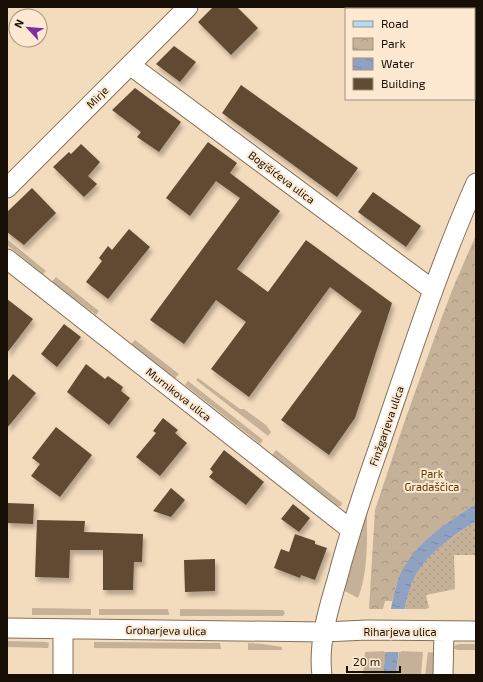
<svg xmlns="http://www.w3.org/2000/svg" width="483" height="682" font-family="'Exo 2',sans-serif">
<style>
.grass{fill:#c4b198}
.park{fill:url(#park-crowns)}
.garden{fill:url(#garden-dots)}
.water{fill:url(#water-ripples)}
.pier{fill:#f3dbbd}
.building{fill:#604c32;filter:url(#shadow)}
.lines{fill:none;stroke-linecap:round;stroke-linejoin:round}
.minor-casing{stroke:#857055;stroke-width:21}
.major-casing{stroke:#fff;stroke-width:24}
.minor{stroke:#fff;stroke-width:19}
.major{stroke:#adddfa;stroke-width:22}
.labels{text-anchor:middle;dominant-baseline:central;stroke-width:4;stroke-linejoin:round;paint-order:stroke}
.street-label{font-size:11px;fill:#170f05;stroke:#fde9d1}
.park-label{font-size:11px;fill:#5c3a00;stroke:#fde9d1}
</style>
<defs>
<pattern id="park-crowns" width="20" height="18" patternUnits="userSpaceOnUse"><rect width="20" height="18" fill="#c4b198"/><path d="M2 6a3 3 0 1 1 6 0M12 15a3 3 0 1 1 6 0" fill="none" stroke="#a89782"/></pattern>
<pattern id="garden-dots" width="8" height="8" patternUnits="userSpaceOnUse"><rect width="8" height="8" fill="#c4b198"/><path d="M2 2h.1M6 6h.1" fill="none" stroke="#a89782" stroke-width="1.8" stroke-linecap="round"/></pattern>
<pattern id="water-ripples" width="26" height="14" patternUnits="userSpaceOnUse"><rect width="26" height="14" fill="#90a2c2"/><path d="M2 4q2-2 4 0t4 0M15 11q2-2 4 0t4 0" fill="none" stroke="#7b8aa5"/></pattern>
<filter id="shadow"><feDropShadow dx="2.5" dy="4.5" stdDeviation="2" flood-color="#0004"/></filter>
</defs>
<rect width="100%" height="100%" fill="#f3dbbd"/>
<path class="grass" d="M7 239 46 271 43 274 7 245Z
M56 277 99 311 96 315 52 282Z
M135 340 179 374 175 378 131 344Z
M198 378 240 409H244L266 425 271 432 268 436 196 380Z
M188 381 263 440 260 444 185 385Z
M276 450 342 503 341 506H338L272 455Z
M364 514 367 516C367 543 368 572 358 598L343 590Z
M32 608 91 609V615H32Z
M99 609H168L169 615H99Z
M180 609 283 610 285 613 283 616H180Z
M7 641 46 642 49 643 48 648 7 647Z
M94 642 220 643 221 649 94 648Z
M248 643 263 644 282 647V650H248Z
M460 644H476V650H458L452 648 456 645Z
M386 651 383 675H363L365 652Z
M399 651 423 652 421 675H396Z
M428 652 437 653 439 675H425Z"/>
<path class="park" d="M476 235V504C444 524 413 545 398 581 395 587 394 595 392 601H385L383 609H369L375 510 404 423 443 314 455 283Z"/>
<path class="garden" d="M476 521V555H454L455 589 426 595 429 608 426 609H405C407 595 411 581 419 569 432 550 457 533 476 521Z"/>
<path class="water" d="M476 504V521C456 533 434 549 420 568 402 592 400 645 396 675H383C387 645 389 592 404 567 421 539 449 521 476 504Z"/>
<path class="pier" d="M389 609H407L401 652H384Z"/>
<path class="building" d="M213 7H237L258 28 231 55 198 22Z
M174 46 196 62 180 82 156 64Z
M241 85 358 168 337 197 222 113Z
M135 88 181 122 159 152 137 137 141 132 112 110Z
M208 142 237 163 230 173 280 211 237 269 268 292 306 240 392 303 355 418 329 455 281 420 362 311 330 287 249 397 211 369 246 322 216 300 184 344 150 320 240 198 216 181 190 216 166 198Z
M81 144 100 162 88 176 97 184 84 197 53 167 69 152 71 154Z
M32 188 56 213 24 245 7 232V212Z
M373 192 421 226 406 247 358 212Z
M129 229 150 247 108 299 86 282 102 261 99 258 108 246 112 250Z
M7 299 33 319 7 353Z
M64 324 81 337 57 367 41 354Z
M86 364 105 379 108 376 123 387 121 391 130 398 109 425 67 392Z
M13 374 36 393 7 428V382Z
M163 418 178 430 175 433 187 443 160 476 136 457 156 433 153 431Z
M56 427 92 455 60 497 31 476 40 464 32 458Z
M224 450 264 482 246 505 209 477 213 472 210 469Z
M171 488 185 500 171 517 153 511Z
M7 503 34 504 33 524 7 523Z
M293 504 310 518 299 532 281 519Z
M37 520 85 521 84 532 143 534 142 562H134L133 590H103V550H70L69 578 35 577Z
M295 534 315 541V544L327 548 315 580 301 575 300 578 274 568 281 549 289 552Z
M215 559V591L185 592 184 560Z"/>
<g class="lines">
<g class="minor-casing">
<path id="minor" d="M130 65 433 290
M7 188 188 7
M7 259 350 529
M7 628 324 632 367 630 476 631
M63 675V629
M322 675C318 644 328 610 337 580 349 534 364 489 380 444 410 357 438 268 476 183
M443 675 444 631"/>
</g>
<g class="major-casing">
<path id="major" d="M427 7 430 9
M474 36 476 38"/>
</g>
<use href="#minor" class="minor"/>
<use href="#major" class="major"/>
</g>
<g class="labels">
<g class="street-label">
<text transform="translate(97 97) rotate(-45)">Mirje</text>
<text transform="translate(282 177) rotate(37)">Bogišićeva ulica</text>
<text transform="translate(179 394) rotate(38)">Murnikova ulica</text>
<text transform="translate(386 426) rotate(-71)">Finžgarjeva ulica</text>
<text transform="translate(166 630) rotate(1)">Groharjeva ulica</text>
<text x="400" y="631">Riharjeva ulica</text>
</g>
<g class="park-label">
<text x="432" y="473">Park<tspan x="432" dy="13">Gradaščica</tspan></text>
</g>
</g>
<rect width="483" height="682" fill="none" stroke="#170f05" stroke-width="16"/>
<rect x="345" y="8" width="130" height="92" fill="#fde9d1" stroke="#a1927f"/>
<rect x="353" y="21" width="20" height="6" fill="#adddfa" stroke="#a1927f"/>
<text x="381" y="28" font-size="12" fill="#170f05">Road</text>
<rect x="353" y="38" width="20" height="12" fill="url(#park-crowns)" stroke="#a1927f"/>
<text x="381" y="48" font-size="12" fill="#170f05">Park</text>
<rect x="353" y="58" width="20" height="12" fill="url(#water-ripples)" stroke="#a1927f"/>
<text x="381" y="68" font-size="12" fill="#170f05">Water</text>
<rect x="353" y="78" width="20" height="12" fill="#604c32" stroke="#a1927f"/>
<text x="381" y="88" font-size="12" fill="#170f05">Building</text>
<g transform="translate(28 28) rotate(296)"><circle r="19" fill="#fde9d1" stroke="#a1927f"/>
<path d="M0-3L7 15L0 10L-7 15Z" fill="#7d2e9f"/>
<text y="-6" font-size="11" font-weight="bold" text-anchor="middle" fill="#170f05">N</text>
</g>
<path d="M347 666v6h53v-6" fill="none" stroke="#170f05" stroke-width="2"/>
<text x="353" y="666" font-size="12" fill="#170f05" stroke="#fde9d1" stroke-width="3" paint-order="stroke">20 m</text>
</svg>
